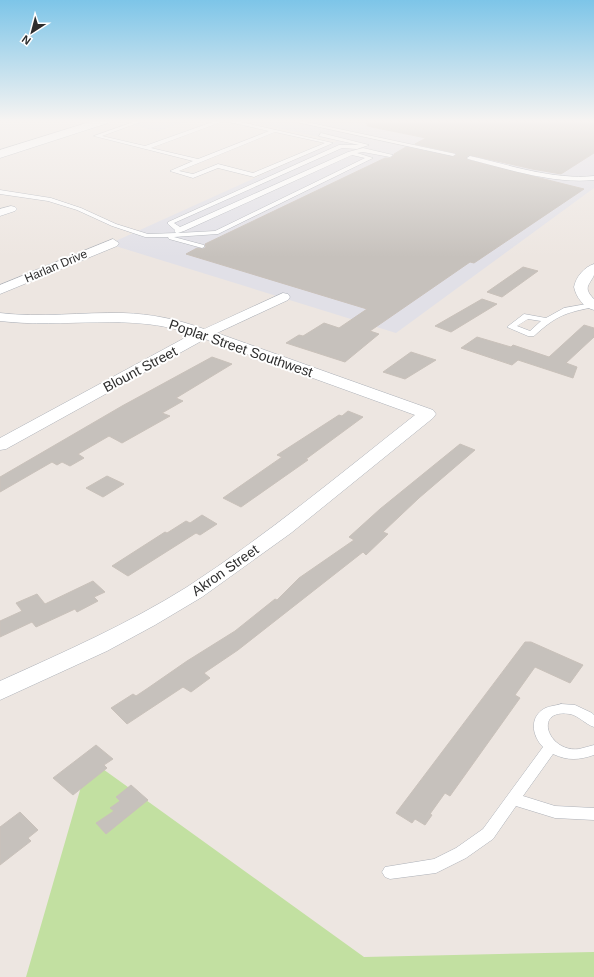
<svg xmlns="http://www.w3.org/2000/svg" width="594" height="977" font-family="Helvetica,sans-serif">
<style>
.industrial{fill:#e1e0e7}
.green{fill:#c2e0a1}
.building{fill:#c6c1bc;stroke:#c9c1ba}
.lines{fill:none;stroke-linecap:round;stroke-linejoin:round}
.lane-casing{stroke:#adb1b8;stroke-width:1}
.street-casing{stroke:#adb1b8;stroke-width:1}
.secondary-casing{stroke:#adb1b8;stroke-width:1}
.lane{fill:#fff;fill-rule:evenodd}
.street{fill:#fff;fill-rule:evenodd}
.secondary{fill:#fff;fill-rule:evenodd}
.labels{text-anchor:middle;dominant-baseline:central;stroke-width:4;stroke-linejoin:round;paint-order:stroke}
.far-street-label{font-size:12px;fill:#2d2d2d;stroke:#fff}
.street-label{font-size:14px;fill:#2d2d2d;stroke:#fff}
</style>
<rect width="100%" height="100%" fill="#ede6e1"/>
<path class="industrial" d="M109 120H191L158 131Z
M241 120H594V188L396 333 109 244 337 141Z"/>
<path class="green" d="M89 759 364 957 594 952V977H26Z"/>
<path class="building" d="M367 120H594V153L561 174 532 169 470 155 466 157 468 160 584 189 474 263 470 262 370 331 379 334 345 362 286 343 299 335 303 336 324 323 339 328 367 309 186 254 197 248 203 249 206 247 205 244 385 158H391L394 155V154L406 147 453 157 457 154 456 153 415 144 426 138 367 126Z
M523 267 538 271 502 297 487 292Z
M482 299 497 304 451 332 435 326Z
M584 325 594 328V337L566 363 577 367 573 378 518 360 512 365 461 348 477 337 511 347 513 345 549 357Z
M411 352 436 360 405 379 383 372Z
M212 357 232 364 176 398 183 401 162 413 170 416 122 443 109 436 78 454 84 458 70 466 62 462 57 465 52 462 0 492V477L122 406Z
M348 411 363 417 306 459 308 460 241 507 223 498 282 457 277 455 339 415 342 416Z
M460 444 475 450 419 498 383 532 388 534 366 555 363 552 238 650 204 673 210 678 191 692 183 687 127 724 111 708 133 694 136 696 148 688 187 661 235 631 275 599 277 600 299 578 354 540 349 537 380 509Z
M107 476 124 484 103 497 86 488Z
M202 515 217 524 200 535 196 533 128 576 112 566 165 532 167 533 186 521 190 523Z
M93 581 105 592 94 597 98 601 77 612 75 609 36 627 32 622 0 637V621L22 611 16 603 37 594 45 604Z
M525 642H531L583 665 570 683 535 667 515 695 520 698 450 796 445 793 430 814 432 815 425 825 415 819 412 823 396 813Z
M96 745 113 759 104 765 107 768 73 795 53 778Z
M131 785 148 800 106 834 96 823 114 811 110 808 120 801 116 797Z
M20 812 38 830 28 838 31 841 0 865V827Z"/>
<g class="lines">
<g class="lane-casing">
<path id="lane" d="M139 120H146L102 136 145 146 218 120H232L333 143 254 177 218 168 193 178 170 171 193 161 94 136ZM224 121 269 131 198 159 151 148ZM275 132 325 143 253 173 218 164 193 174 179 171Z
M287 120H297L456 154 453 156Z
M321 133 369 145 357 149 342 148 174 223 180 227 348 152 363 148 393 155 390 157 363 152 357 153 373 158 218 234 174 237 204 245V247L202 248 169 239 168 237H145L112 226 77 210 48 201 0 194V190L51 198 81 208 116 224 148 234 176 233 174 231 175 230 168 224V222L339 145H359L319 136ZM352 155 365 158 215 231 178 233 184 231Z
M470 156C510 165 553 180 594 176V180C552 184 508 169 468 159L467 158Z
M592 303H594V307C565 313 557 315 534 336H528L507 327 524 314 546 318 564 308ZM528 319 541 321 530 331 517 326Z
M561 704 575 705 592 713 594 715V727C585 724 579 716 570 714 532 708 548 753 579 749 584 748 589 746 594 745V755C579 760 568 761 553 754L523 796 555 806 594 808V820L555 818 516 806 493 839 466 858 436 873 390 879 385 877 382 872 385 867 434 859 456 848 483 829 543 747C533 737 529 720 542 710 547 706 555 706 561 704Z"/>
</g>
<g class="street-casing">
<path id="street" d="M11 206 15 207 17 209 15 211 0 216V209Z
M113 239 119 243 117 246 0 294V285Z
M594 264C594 267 594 272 594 275 590 285 582 287 594 299V310C584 308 576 297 574 287 576 277 584 267 594 264Z
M283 293 288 294 290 297 288 300 217 333 433 410 436 414 433 418 291 533 202 597 155 625 107 651 0 700V681C64 652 128 624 187 587 267 535 340 474 415 415L205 339 6 449 0 450V438L192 334C130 312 65 329 0 321V313C41 318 81 312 123 313 151 314 177 319 204 329Z"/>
</g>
<g class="secondary-casing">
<path id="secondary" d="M96 120H112L111 122 0 158V150Z"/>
</g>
<use href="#lane" class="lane"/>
<use href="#street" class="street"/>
<use href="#secondary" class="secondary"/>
</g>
<linearGradient id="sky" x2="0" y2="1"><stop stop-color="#7dc5e8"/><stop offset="0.47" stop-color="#f7f4f2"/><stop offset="1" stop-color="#f7f4f2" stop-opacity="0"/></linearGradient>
<rect width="594" height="257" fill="url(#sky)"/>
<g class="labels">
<g class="far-street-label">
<text transform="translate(56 266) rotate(-23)">Harlan Drive</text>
</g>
<g class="street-label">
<text transform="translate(241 348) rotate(19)">Poplar Street Southwest</text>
<text transform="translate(140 369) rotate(-28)">Blount Street</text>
<text transform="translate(225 570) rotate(-35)">Akron Street</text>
</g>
</g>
<g transform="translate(32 32) rotate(216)" stroke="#ffffff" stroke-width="3" paint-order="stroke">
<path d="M0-3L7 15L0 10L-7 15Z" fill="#2d2d2d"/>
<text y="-6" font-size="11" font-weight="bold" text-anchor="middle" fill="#2d2d2d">N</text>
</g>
</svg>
